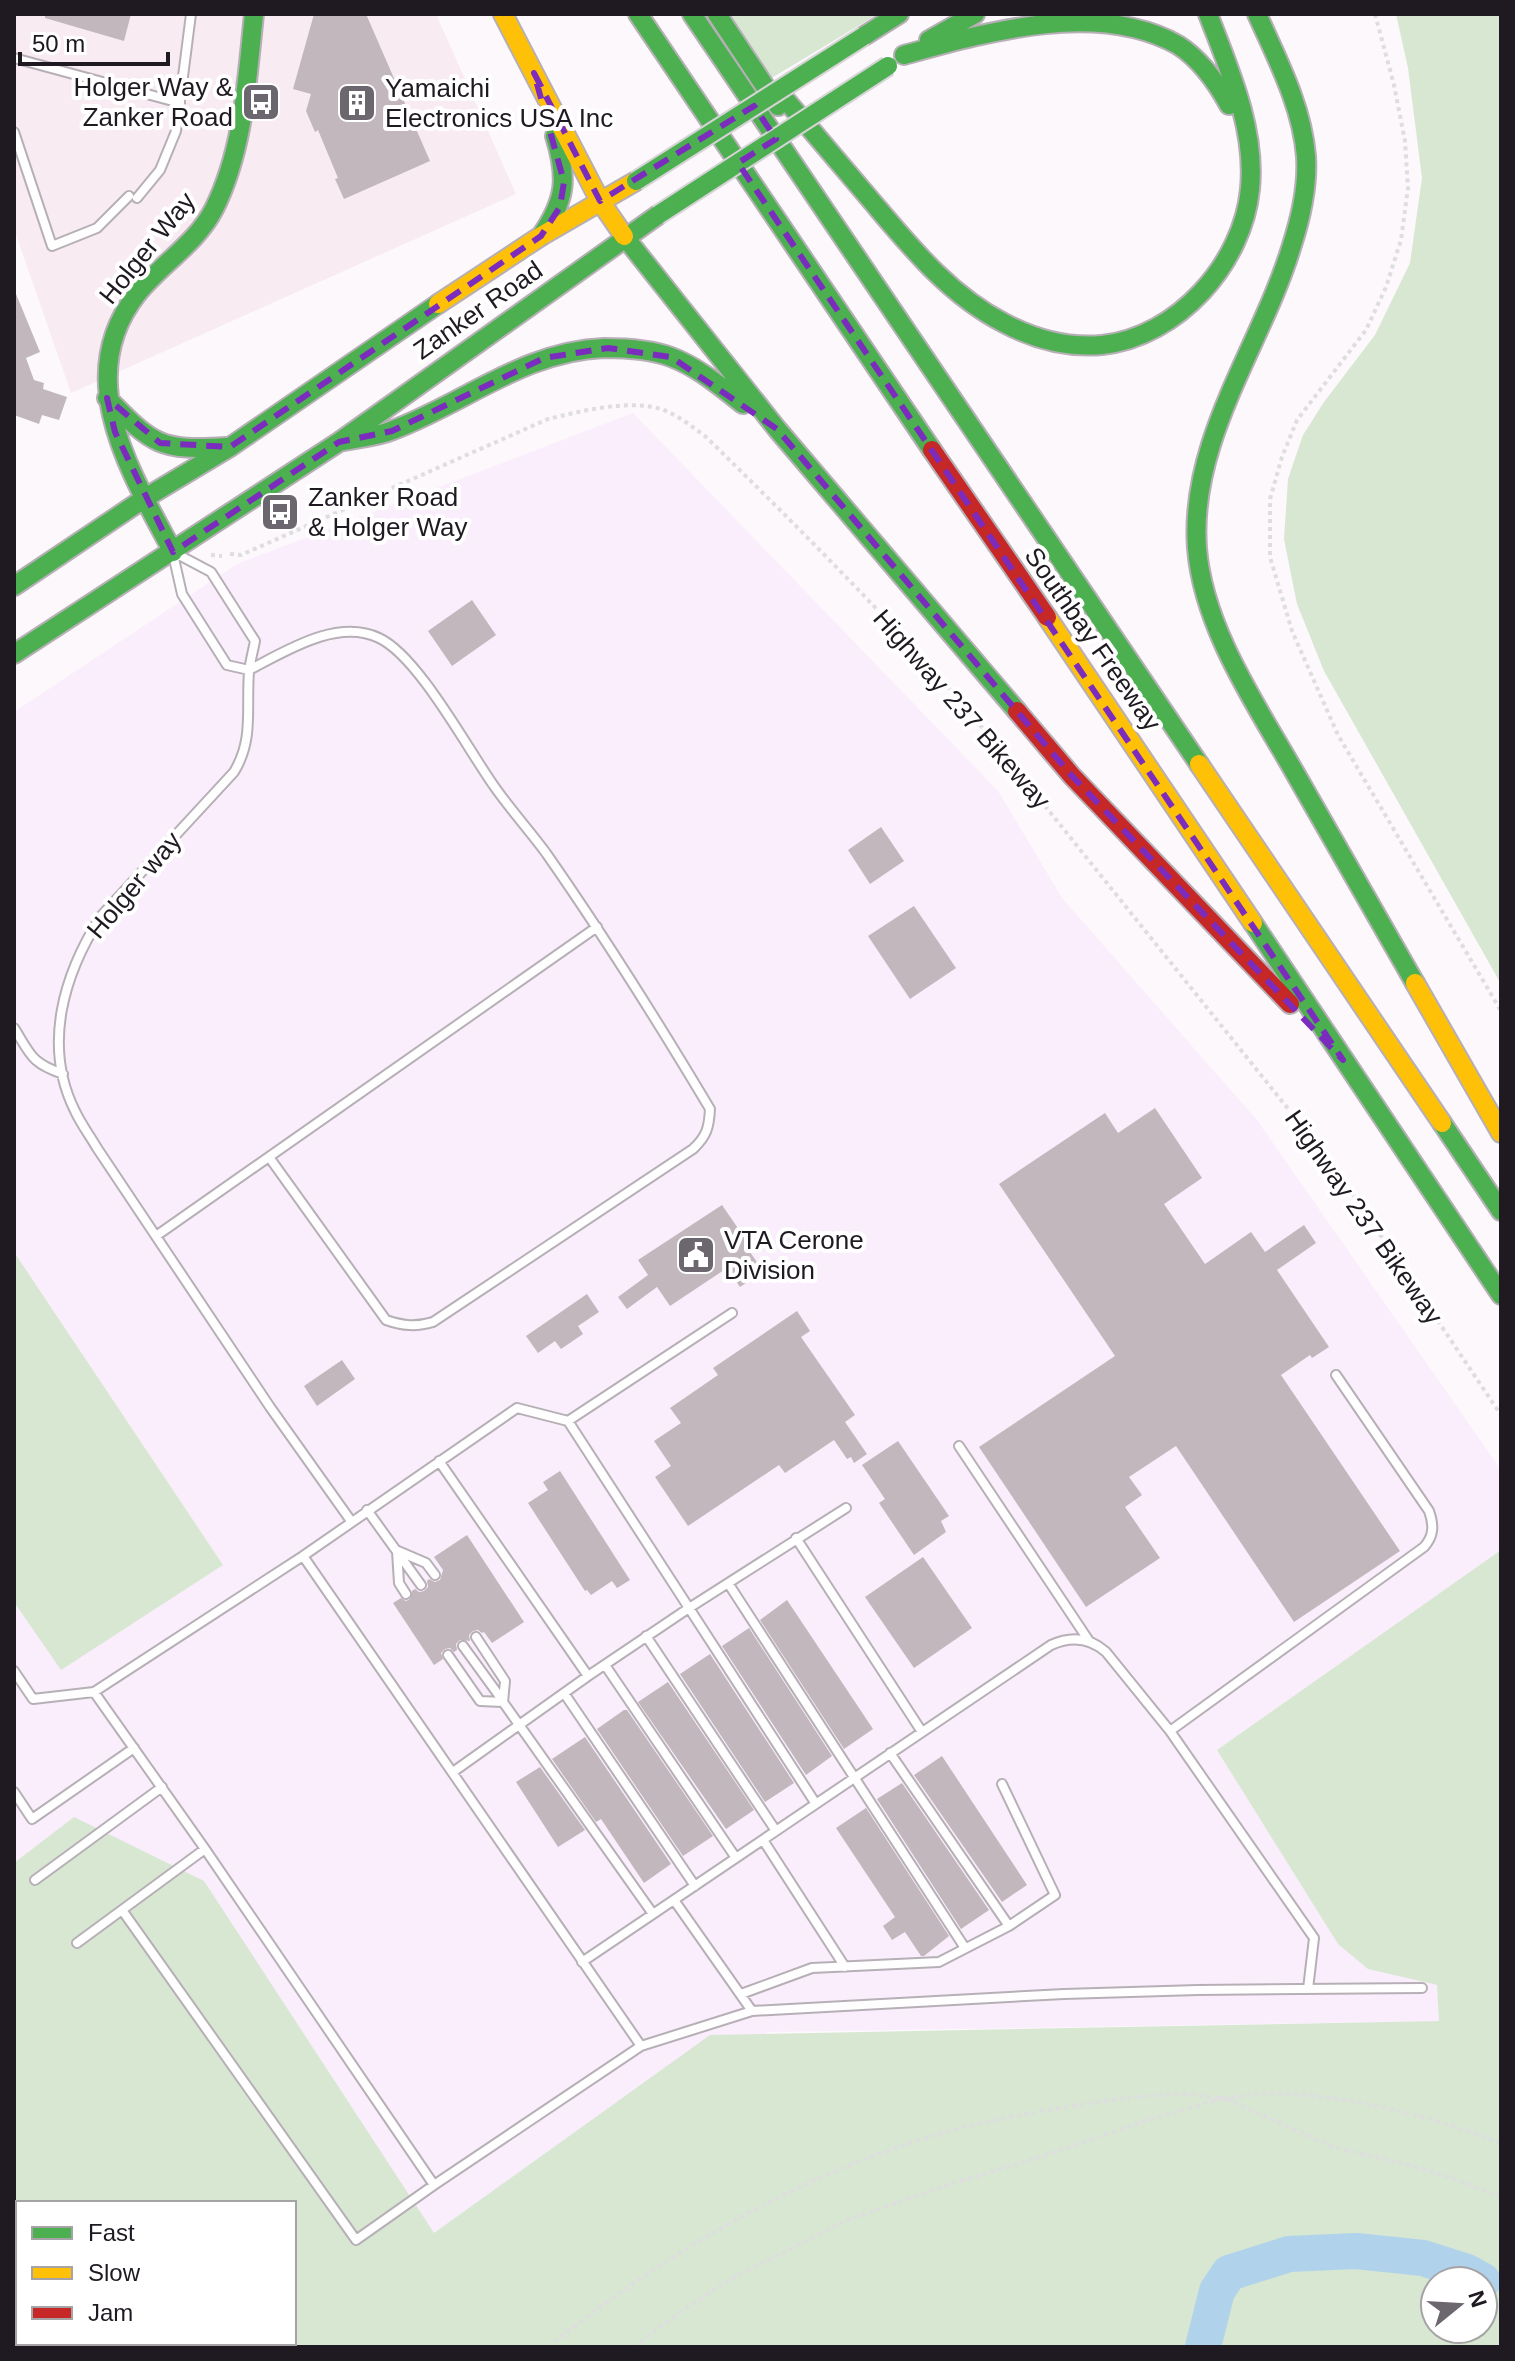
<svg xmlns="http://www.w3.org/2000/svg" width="1515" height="2361" font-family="Arial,sans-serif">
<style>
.commercial{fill:#f8ebf2}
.built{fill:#faeefc}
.green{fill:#d7e7d2;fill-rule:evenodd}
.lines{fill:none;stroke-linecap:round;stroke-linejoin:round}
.river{stroke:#b0d3eb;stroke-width:36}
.building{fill:#c2b7bd}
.lane-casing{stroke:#b6b0b6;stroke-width:12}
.fast-casing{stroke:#b6b0b6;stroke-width:22}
.slow-casing{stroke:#b6b0b6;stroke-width:22}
.jam-casing{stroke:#b6b0b6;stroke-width:22}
.path{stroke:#dedddf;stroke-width:4;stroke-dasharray:4 4;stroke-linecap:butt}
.lane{stroke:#fffeff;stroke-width:8}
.fast{stroke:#4caf50;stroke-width:18}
.slow{stroke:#ffc107;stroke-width:18}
.jam{stroke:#c62828;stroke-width:18}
.fast-bridge-casing{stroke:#d6d3d6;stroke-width:22;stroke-linecap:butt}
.fast-bridge{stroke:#4caf50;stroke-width:18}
.marked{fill:none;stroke:#7b2cbf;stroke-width:6;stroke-dasharray:16 10;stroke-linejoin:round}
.labels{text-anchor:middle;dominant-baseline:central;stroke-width:8;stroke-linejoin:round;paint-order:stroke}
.poi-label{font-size:26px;fill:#1f1921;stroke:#fff;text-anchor:start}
.street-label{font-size:26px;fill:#1f1921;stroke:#fff}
</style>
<rect width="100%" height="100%" fill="#fcf8fc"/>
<path class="commercial" d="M14 14H436L516 194 71 393 14 229Z"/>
<path class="built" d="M633 413 998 791 1062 898 1257 1120 1501 1470V1550L1218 1750 1368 1969 1437 1985 1439 2021 768 2032 427 2293 294 2203 14 1870V712L237 564Z"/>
<path class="green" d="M720 14H878L765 82Z
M1396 14H1501V984L1324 671 1297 604 1284 539 1288 479 1303 435 1324 402 1375 335 1410 263 1422 178 1408 68Z
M14 1252 223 1565 61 1670 14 1602Z
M1501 1550V2347H14V1863L74 1817 204 1881 434 2233 710 2035 1439 2021 1437 1985 1368 1969 1338 1944 1217 1750ZM18 2203H294V2343H18ZM1435 2281H1483V2329H1435Z"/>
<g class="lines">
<path class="river" d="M1203 2347 1217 2291 1229 2273 1289 2254 1356 2251 1423 2258 1467 2272 1483 2281"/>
</g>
<path class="building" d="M45 14H131L124 41 45 18Z
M314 14H366L430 161 344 199 335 179 338 178 318 130 315 132 306 111 311 94 293 89Z
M14 289 40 352 26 358 34 380 44 383 43 389 67 397 59 420 42 415 39 424 14 415Z
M472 600 496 635 452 666 428 631Z
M881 827 904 861 870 884 848 850Z
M914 906 956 968 910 999 868 936Z
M1155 1108 1202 1178 1164 1204 1205 1264 1251 1232 1265 1252 1304 1225 1316 1243 1277 1270 1329 1347 1312 1358 1310 1355 1281 1375 1400 1551 1294 1622 1176 1446 1129 1477 1142 1495 1125 1507 1160 1558 1086 1607 979 1447 1115 1356 999 1184 1105 1113 1118 1133Z
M722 1205 753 1250 750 1252 763 1271 740 1287 727 1268 670 1306 657 1287 627 1309 618 1297 648 1275 638 1260Z
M587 1294 599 1312 578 1326 583 1334 561 1349 555 1341 538 1353 526 1336Z
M797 1311 810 1331 801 1337 855 1415 845 1422 867 1454 854 1463 851 1457 847 1459 834 1440 785 1473 779 1465 688 1526 655 1477 671 1466 654 1441 681 1423 670 1408 718 1375 713 1368Z
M342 1360 355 1379 317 1406 304 1386Z
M898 1441 949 1516 941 1521 946 1532 914 1555 879 1503 885 1499 862 1465Z
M560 1471 630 1580 617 1588 612 1581 591 1595 587 1590 585 1591 528 1503 548 1490 543 1482Z
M467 1535 524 1622 492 1643 484 1632 482 1633 478 1630 473 1631 469 1635 470 1641 460 1640 456 1644 457 1650 454 1652 450 1648 445 1649 441 1653 443 1659 434 1665 393 1603 401 1598 406 1601 410 1599 412 1591 415 1589 419 1592 424 1591 428 1587 427 1581 429 1579 435 1582 440 1580 443 1570 434 1557Z
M923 1557 972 1628 914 1668 865 1597Z
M787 1600 873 1729 844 1749 760 1620Z
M749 1628 832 1756 806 1775 722 1646Z
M710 1654 794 1783 765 1802 680 1674Z
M668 1682 754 1810 726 1829 638 1702Z
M624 1710H627L713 1836 683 1856 597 1729Z
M585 1737 671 1864 644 1883 601 1819 596 1822 552 1759Z
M942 1756 1027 1885 1002 1902 914 1775Z
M540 1767 585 1830 558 1847 516 1782Z
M902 1783 989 1910 961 1929 877 1799Z
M866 1808 949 1936 924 1956H921L905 1932 892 1940 883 1926 895 1917 836 1828Z"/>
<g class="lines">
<g class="lane-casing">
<path id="lane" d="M14 58 180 103
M14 132 52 246 97 228 129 196
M137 198 160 170 176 131 191 14
M173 554 182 594 227 665 249 670
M177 554 211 572 255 641C253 651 250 662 249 672 246 710 254 739 234 772L101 916C64 974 42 1045 75 1111 81 1124 90 1136 97 1148L270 1407 351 1521
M249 670C286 651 337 618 379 638 418 656 467 748 494 786 510 809 529 830 546 853 604 936 658 1022 710 1109 709 1127 707 1136 693 1149L433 1322C416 1327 403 1326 386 1320L269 1157
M14 1028C31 1055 31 1063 63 1074
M156 1236 597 927
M568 1421 689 1608 846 1508
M959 1446 1089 1641
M439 1461 588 1676 689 1608 816 1804
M367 1510 421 1585
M796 1538 922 1732
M397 1551 399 1583 406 1594
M398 1551 426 1563 435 1575
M728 1583 965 1948
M646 1636 776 1831
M476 1637 505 1681 503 1702 653 1914
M463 1646 503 1701
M448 1655 480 1701 503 1702
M605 1665 736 1858
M14 1671 33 1699 94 1692 303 1556 517 1408 568 1421 732 1313
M94 1692 205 1849 434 2185 641 2046 303 1556
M564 1693 695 1886
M1170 1731 1314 1938 1308 1989
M890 1753 1009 1926
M453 1772 588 1676
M14 1792 32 1819 134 1748
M763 1840 845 1967
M35 1880 162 1787
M674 1900 752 2011 1064 1994 1198 1990 1422 1988
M122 1910 356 2240 434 2185
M77 1943 205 1849
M582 1962 1051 1645C1071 1636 1089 1637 1106 1652L1170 1731 1424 1547C1434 1536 1434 1525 1429 1511L1336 1375
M741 1994 812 1968 939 1962 1009 1926 1055 1895 1002 1784
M641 2046 752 2011"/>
</g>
<g class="fast-casing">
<path id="fast" d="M638 14 932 450
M692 14 1199 764
M717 14 778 106
M1257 14C1277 59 1302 106 1306 156 1308 186 1301 217 1292 245 1262 345 1189 439 1197 548 1203 628 1257 706 1295 773 1335 843 1375 913 1415 983
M864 36 899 14
M929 40 975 14
M904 55C987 32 1097 0 1178 45 1200 59 1217 83 1229 105
M785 99C815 134 845 170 875 205 913 250 951 296 1004 323 1034 339 1068 348 1102 345 1178 337 1243 263 1250 189 1256 129 1229 69 1208 14
M541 236C566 200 568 178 555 136
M624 236 777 429 1017 711
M107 398C153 445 160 451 226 447
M339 442C357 438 376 437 393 430 465 403 524 351 604 348 626 348 650 349 671 357 698 367 721 387 743 404
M173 552C131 473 71 378 137 294 161 264 196 244 214 209 244 149 247 79 254 14
M14 586 145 498 230 447 438 304
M14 654 339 442 658 215
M1253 923 1501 1295
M1442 1123 1501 1211"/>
</g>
<g class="slow-casing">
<path id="slow" d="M503 14 600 201 624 236
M438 304 541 236 636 181
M1047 617 1253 923
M1199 764 1442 1123
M1415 983 1501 1133"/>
</g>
<g class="jam-casing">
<path id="jam" d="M932 450 1047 617
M1017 711 1072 776 1290 1004"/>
</g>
<path class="path" d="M1375 14 1394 85 1405 141 1408 188 1401 240 1386 287 1366 330 1297 420 1282 457 1270 499V557L1292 631 1338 735 1501 1011
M230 554 241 555 548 419C582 411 628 399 661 409 678 415 691 426 705 436 794 523 882 611 964 705L1334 1166 1501 1415
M211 555 222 556
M548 2347C670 2250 798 2174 949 2131 984 2121 1020 2115 1056 2109 1095 2102 1135 2096 1176 2094 1192 2093 1208 2098 1224 2098 1240 2098 1256 2093 1272 2093 1347 2095 1431 2116 1501 2143
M634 2347 672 2318 727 2281 845 2221 935 2189 1040 2157 1148 2120 1224 2098 1336 2148 1406 2164 1458 2180 1501 2197"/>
<use href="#lane" class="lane"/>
<use href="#fast" class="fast"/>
<use href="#slow" class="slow"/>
<use href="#jam" class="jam"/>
<g class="fast-bridge-casing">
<path id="fast-bridge" d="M636 181 864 36
M658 215 888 66"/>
</g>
<use href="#fast-bridge" class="fast-bridge"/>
</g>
<path class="marked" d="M534 73 600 201 754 106 776 139 738 163 1343 1060 1072 776 777 429 671 357 608 348 544 358 392 431 339 442 173 552 115 432 107 398 160 443 230 447 541 236 560 207 564 182Z"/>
<defs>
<g id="bus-square" transform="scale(2)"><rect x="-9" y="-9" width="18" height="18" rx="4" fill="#6c676e" stroke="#fff"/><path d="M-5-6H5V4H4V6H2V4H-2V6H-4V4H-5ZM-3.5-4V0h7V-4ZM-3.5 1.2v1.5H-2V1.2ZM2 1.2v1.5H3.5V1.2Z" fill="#fff"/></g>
<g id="building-square" transform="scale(2)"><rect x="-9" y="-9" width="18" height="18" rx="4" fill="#6c676e" stroke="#fff"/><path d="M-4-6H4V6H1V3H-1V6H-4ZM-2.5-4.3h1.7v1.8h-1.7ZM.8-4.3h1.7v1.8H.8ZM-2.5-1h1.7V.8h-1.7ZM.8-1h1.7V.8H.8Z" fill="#fff"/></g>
<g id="civic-square" transform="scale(2)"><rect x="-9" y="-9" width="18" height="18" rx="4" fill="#6c676e" stroke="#fff"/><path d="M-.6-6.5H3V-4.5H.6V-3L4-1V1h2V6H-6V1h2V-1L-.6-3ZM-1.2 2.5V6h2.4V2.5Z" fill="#fff"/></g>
</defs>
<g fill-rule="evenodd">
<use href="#bus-square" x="261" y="102"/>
<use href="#building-square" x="357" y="103"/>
<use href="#bus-square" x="280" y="512"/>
<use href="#civic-square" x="696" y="1255"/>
</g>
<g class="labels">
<g class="poi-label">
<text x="233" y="87" text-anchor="end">Holger Way &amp;<tspan x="233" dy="30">Zanker Road</tspan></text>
<text x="385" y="88">Yamaichi<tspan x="385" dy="30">Electronics USA Inc</tspan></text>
<text x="308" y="497">Zanker Road<tspan x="308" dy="30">&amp; Holger Way</tspan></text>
<text x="724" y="1240">VTA Cerone<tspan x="724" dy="30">Division</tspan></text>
</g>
<g class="street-label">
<text transform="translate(147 248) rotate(-51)">Holger Way</text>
<text transform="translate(478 310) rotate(-35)">Zanker Road</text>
<text transform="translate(1093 639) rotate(55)">Southbay Freeway</text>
<text transform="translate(962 709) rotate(49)">Highway 237 Bikeway</text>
<text transform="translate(134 885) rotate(-50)">Holger way</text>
<text transform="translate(1364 1217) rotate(55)">Highway 237 Bikeway</text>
</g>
</g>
<rect width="1515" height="2361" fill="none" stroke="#1f1921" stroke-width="32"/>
<rect x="16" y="2201" width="280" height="144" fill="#ffffff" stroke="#a5a3a6" stroke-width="2"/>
<rect x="32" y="2227" width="40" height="12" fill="#4caf50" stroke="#a5a3a6" stroke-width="2"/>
<text x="88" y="2241" font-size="24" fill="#1f1921">Fast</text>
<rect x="32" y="2267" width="40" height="12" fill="#ffc107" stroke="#a5a3a6" stroke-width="2"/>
<text x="88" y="2281" font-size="24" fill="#1f1921">Slow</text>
<rect x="32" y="2307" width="40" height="12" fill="#c62828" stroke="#a5a3a6" stroke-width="2"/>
<text x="88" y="2321" font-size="24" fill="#1f1921">Jam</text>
<g transform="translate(1459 2305) rotate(72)"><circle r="38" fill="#ffffff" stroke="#a5a3a6" stroke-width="2"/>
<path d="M0-6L14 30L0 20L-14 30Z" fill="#6c676e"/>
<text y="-12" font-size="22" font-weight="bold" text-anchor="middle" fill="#1f1921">N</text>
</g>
<path d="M20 52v12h148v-12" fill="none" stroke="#1f1921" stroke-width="4"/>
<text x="32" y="52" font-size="24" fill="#1f1921" stroke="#ffffff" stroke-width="6" paint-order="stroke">50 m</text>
</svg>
